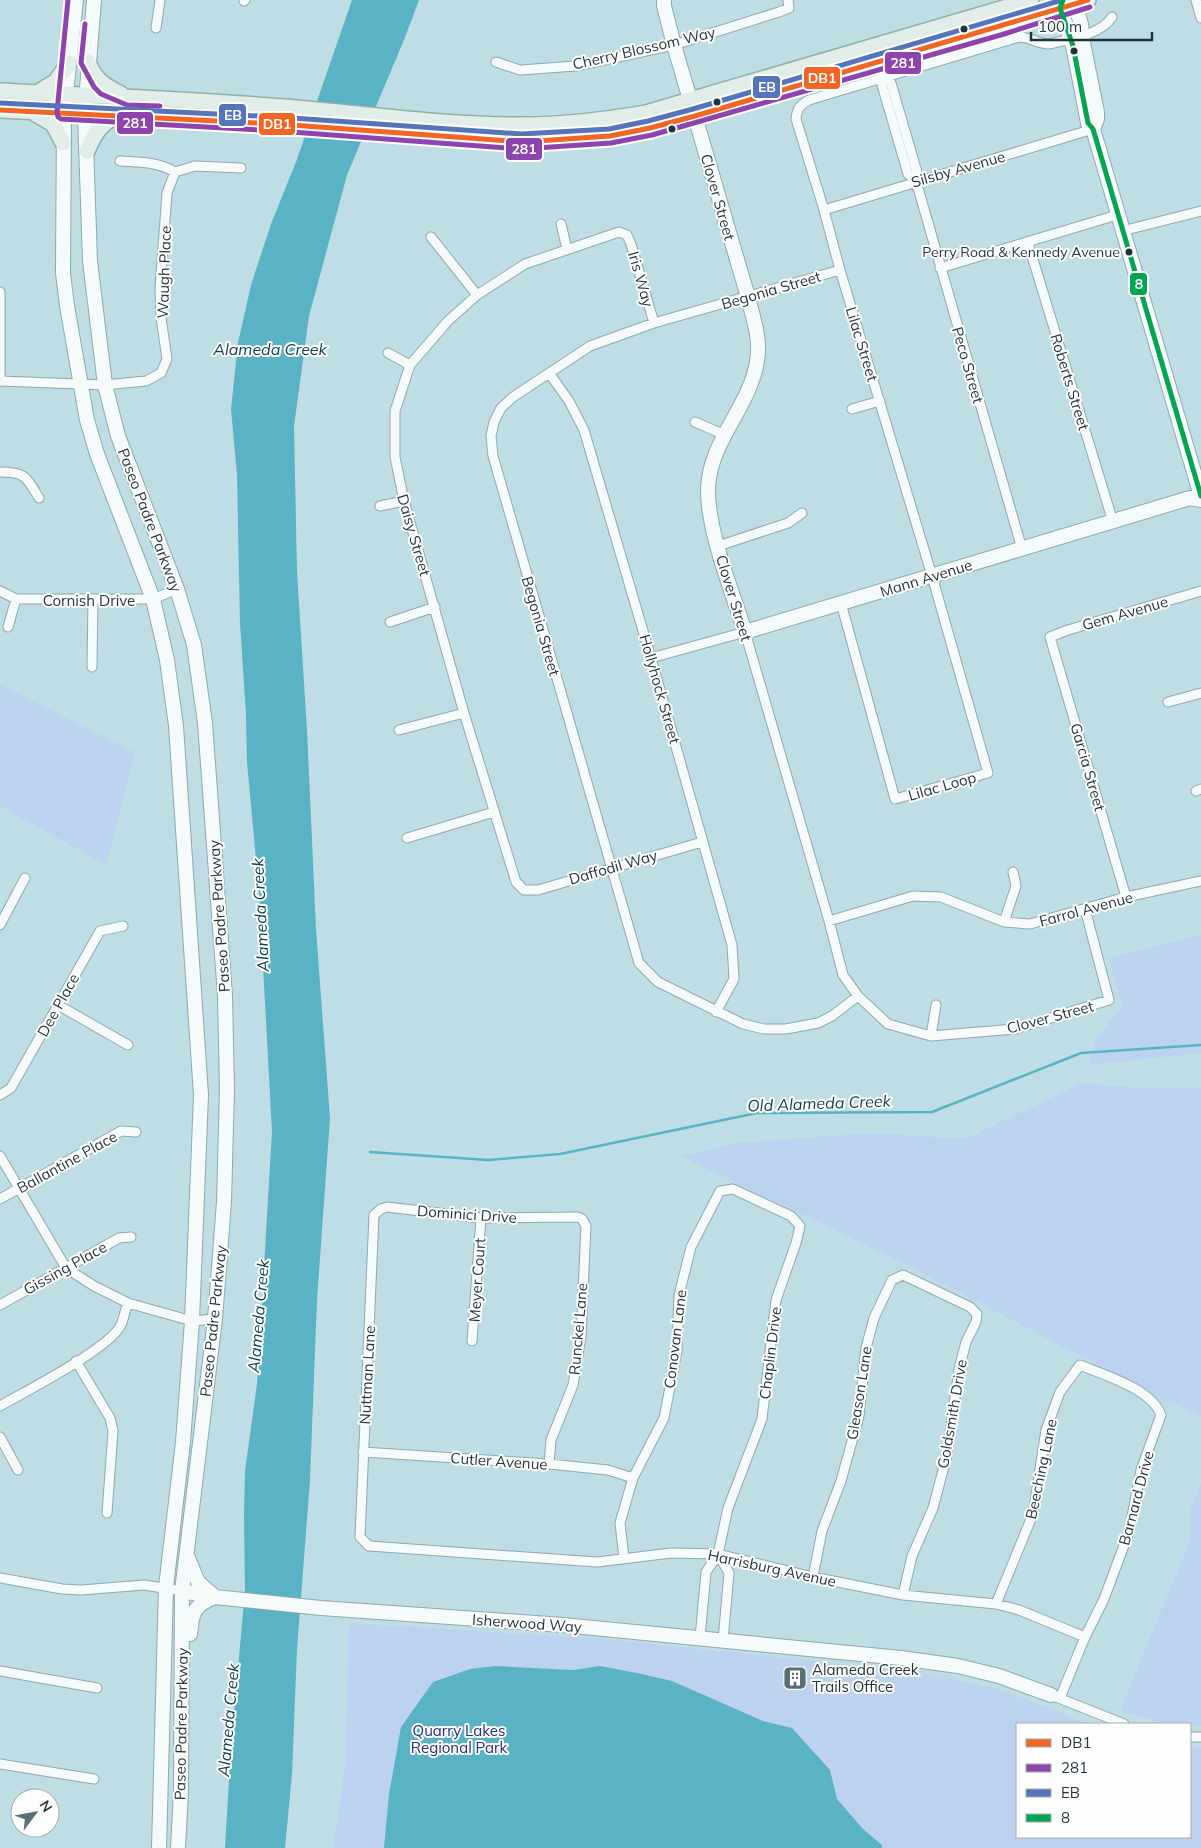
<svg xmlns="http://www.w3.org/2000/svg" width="1201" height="1848" font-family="Mulish,sans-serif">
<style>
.green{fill:#bdd2ef}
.water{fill:#5ab3c4}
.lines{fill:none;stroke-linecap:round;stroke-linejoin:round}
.stream{stroke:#5ab3c4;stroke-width:2.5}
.street-casing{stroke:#90a9ae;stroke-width:11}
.secondary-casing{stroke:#90a9ae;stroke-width:16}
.primary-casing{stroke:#92b0aa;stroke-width:18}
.street{stroke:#f5fafb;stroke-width:9}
.secondary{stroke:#f5fafb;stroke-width:14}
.primary{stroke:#e0ede8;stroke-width:15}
.bus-1-casing{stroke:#fdfdfd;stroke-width:9}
.bus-2-casing{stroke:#fdfdfd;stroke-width:9}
.bus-3-casing{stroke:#fdfdfd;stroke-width:9}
.bus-4-casing{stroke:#fdfdfd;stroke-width:9}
.bus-1{stroke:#f26522;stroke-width:5}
.bus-2{stroke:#8e44ad;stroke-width:5}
.bus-3{stroke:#5674b9;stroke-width:5}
.bus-4{stroke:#00a651;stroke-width:5}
.bus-dot{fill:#1f353a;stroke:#fdfdfd;stroke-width:2}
.labels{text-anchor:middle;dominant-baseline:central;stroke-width:4;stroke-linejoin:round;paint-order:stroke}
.bus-label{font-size:14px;fill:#1f353a;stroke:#fdfdfd;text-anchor:end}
.street-label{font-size:15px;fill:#1f353a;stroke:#fdfdfd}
.poi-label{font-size:15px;fill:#1f353a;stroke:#fdfdfd;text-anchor:start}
.park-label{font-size:15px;fill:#252d7c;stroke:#fdfdfd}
.water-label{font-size:16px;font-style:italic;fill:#11424b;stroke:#fdfdfd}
.line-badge{stroke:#fdfdfd;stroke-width:2}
.badge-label{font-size:14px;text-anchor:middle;font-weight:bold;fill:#fff}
</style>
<rect width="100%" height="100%" fill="#bedde4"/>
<path class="green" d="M0 685 135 753 106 865 0 806Z
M1201 935V1053L1087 1065 1098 1037 1122 1007 1109 958Z
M1081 1083 1140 1088H1201V1416L1165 1400 909 1266 681 1156 738 1143 870 1133 966 1139Z
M1201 1483V1726L1168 1724 1120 1711 1190 1541 1191 1508Z
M349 1623 613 1640 918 1672 994 1688 1052 1709 1085 1724H1017V1837H1190V1747H1201V1848H333L345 1768Z"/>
<path class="water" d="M352 0H419L404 40 347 175 309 316 294 426 297 572 307 730 316 929 330 1118 317 1300 310 1480 297 1649 292 1774 285 1848H225L231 1747 245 1590 244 1516 245 1471 257 1384 272 1132 259 892 247 762 246 715 240 623 237 475 231 409 238 343 251 285 271 224 296 162Z
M495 1666 573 1670 600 1666 637 1673 672 1681 763 1721 792 1728 830 1770 837 1799 863 1829 882 1845V1848H384L389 1794 401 1727 433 1682 470 1669Z"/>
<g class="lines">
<path class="stream" d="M370 1152 488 1160 560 1154 757 1113 932 1112 1081 1053 1201 1045"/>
<g class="street-casing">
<path id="street" d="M1196 0 1201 18
M244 1 245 0
M156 28 160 0
M496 62 520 70 576 66 674 45 779 12 789 8 788 0
M120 161C140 162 158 162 175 172L195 166 241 168
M916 181 908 174 882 85 885 77 891 83 917 172 916 181 1022 549
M824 210 1093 129
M561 224 567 249
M1122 231 1201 211
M431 237 477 295
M1028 243 1113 522
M940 268 1117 215
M840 270 654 323 590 346 513 397 501 408 494 422 491 436 493 456 639 963 658 982 743 1024 764 1029H786L818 1023 832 1016 858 996
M0 292V381L105 385 146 381 161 373 167 359 161 318 160 288 167 193 175 172
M654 323 631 244 627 235 619 232 525 264 477 295 448 321 410 365 395 411V457L404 501 464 713 516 882 524 890H538L702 842
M388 353 410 365
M549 373 569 401 584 430 651 658 732 945 734 979 716 1012
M852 409 880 401
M695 422 725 435
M0 472C26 472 26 477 39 498
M380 506 404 501
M718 546 788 523 802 513
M0 591 16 599H153L177 589
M841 603 895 799 988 773 932 576 840 270 824 210 796 119C797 108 800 105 809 100L1019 37C1030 37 1038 44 1049 44 1069 39 1101 35 1112 17
M390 622 435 607
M8 627 16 599
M651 658 745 632 829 921 843 975 858 996 888 1024 931 1036 1015 1029 1109 1000 1085 909
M92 667 93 600
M1168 702 1201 693
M399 730 464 713
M1196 791 1201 789
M407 838 494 812
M1126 897 1050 637 1068 630 1201 591
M829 921 913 896 941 897 1004 922 1030 924 1126 897 1201 881
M1004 922 1016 886 1013 872
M0 925 25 878
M58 1005 128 1045
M931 1036 936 1005
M0 1095 11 1088 100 931 123 926
M0 1156 66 1268 94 1286 128 1303 192 1321 215 1319
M0 1199 121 1131 136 1132
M0 1305 119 1238 131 1237
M472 1341 481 1218
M76 1361 110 1418 113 1431 107 1513
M0 1406C26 1391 109 1349 121 1325 124 1318 125 1310 128 1303
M0 1437 18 1470
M363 1452 549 1464 608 1470 633 1478
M549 1464 551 1440 573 1385 581 1336 586 1226 582 1219 578 1217 481 1218 387 1207 381 1209 374 1215 360 1537 369 1546 597 1562 671 1553 718 1554 813 1577 903 1595 996 1604 1019 1610 1085 1637
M718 1554 729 1573 723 1640
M624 1558 620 1523 633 1478 664 1418 677 1351 679 1295 691 1247 720 1191 733 1189 791 1216 800 1226 796 1243 776 1300 762 1419 728 1508 718 1554 706 1572 700 1638
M813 1577 822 1531 841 1481 859 1416 866 1348 874 1318 892 1280 903 1275 970 1307 977 1314 976 1322 966 1342 959 1369 947 1455 933 1508 912 1556 903 1595
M0 1578 62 1589 81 1590 144 1585 182 1591
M996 1604 1033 1514 1046 1430 1060 1392 1080 1365C1104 1375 1152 1389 1161 1415L1141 1470 1129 1532 1104 1599 1085 1637 1060 1698
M0 1671 97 1688
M1056 1697 1124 1724
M1190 1737H1201
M0 1764 94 1779"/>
</g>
<g class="secondary-casing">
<path id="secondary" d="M76 0 64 112 63 273 67 306 87 420 97 454 153 599 167 660 176 726 201 1095 192 1321 183 1442 166 1587 159 1848
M94 0 85 114 90 261 105 385 118 436 177 589 194 645 205 723 225 996 227 1089 224 1202 215 1319 182 1591 181 1791 178 1848
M664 0V6L674 45 748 297C753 318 761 339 757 361 750 407 710 440 708 488 707 530 732 591 745 632L1190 498 1201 500
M1063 0 1060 8 1073 46 1088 123 1093 129 1201 496
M1074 0 1081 24 1083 43 1097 112V119L1093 129
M188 1558 198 1582 213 1595
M182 1591 215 1597 321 1608 563 1625 901 1658 958 1666 999 1676 1051 1695
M190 1634C192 1612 194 1605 215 1597"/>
</g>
<g class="primary-casing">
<path id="primary" d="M88 62C95 80 105 86 121 94
M0 91C95 96 190 99 284 107 363 113 443 126 522 125 564 125 605 120 646 113L1031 0
M37 93 56 81 69 63
M0 110 278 124 522 142 610 136 650 128 695 116 1088 0
M34 113 53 124 63 143
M87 151C95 133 100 124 118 115"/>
</g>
<use href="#street" class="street"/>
<use href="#secondary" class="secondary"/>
<use href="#primary" class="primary"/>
<g class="bus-1-casing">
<path id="bus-1" d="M0 110 278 124 522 142 610 136 650 128 695 116 1088 0"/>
</g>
<g class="bus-2-casing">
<path id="bus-2" d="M68 0 57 112 58 117 61 119 278 131 521 149 611 143 652 135 1004 34 1090 7
M85 24 81 63 94 87 101 94 127 105 160 106"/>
</g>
<g class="bus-3-casing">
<path id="bus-3" d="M0 103 278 117 522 134 609 129 648 121 693 109 1062 0"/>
</g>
<g class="bus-4-casing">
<path id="bus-4" d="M1063 0 1060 8 1073 46 1088 123 1093 129 1201 496"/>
</g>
<use href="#bus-1" class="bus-1"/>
<use href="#bus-2" class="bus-2"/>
<use href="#bus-3" class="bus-3"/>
<use href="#bus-4" class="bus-4"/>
</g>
<defs>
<g id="building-square" transform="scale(1.25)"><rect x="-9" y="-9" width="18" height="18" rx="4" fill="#577076" stroke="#fdfdfd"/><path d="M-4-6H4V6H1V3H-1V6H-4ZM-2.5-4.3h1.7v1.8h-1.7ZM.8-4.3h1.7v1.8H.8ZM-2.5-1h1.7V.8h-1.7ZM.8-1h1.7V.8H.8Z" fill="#fff"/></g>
</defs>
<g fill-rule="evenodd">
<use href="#building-square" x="795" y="1678"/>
</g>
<g class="bus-dot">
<circle cx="964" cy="29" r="4.5"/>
<circle cx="1074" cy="51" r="4.5"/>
<circle cx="717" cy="102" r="4.5"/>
<circle cx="672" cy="129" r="4.5"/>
<circle cx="1129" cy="252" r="4.5"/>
</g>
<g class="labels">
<g class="bus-label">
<text x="1120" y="252">Perry Road &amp; Kennedy Avenue</text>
</g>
<g class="street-label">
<text transform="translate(644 48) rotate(-13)">Cherry Blossom Way</text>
<text transform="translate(958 169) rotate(-16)">Silsby Avenue</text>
<text transform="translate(718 197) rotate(74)">Clover Street</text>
<text transform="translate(164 272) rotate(-88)">Waugh Place</text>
<text transform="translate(641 279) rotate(74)">Iris Way</text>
<text transform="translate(771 290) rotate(-16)">Begonia Street</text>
<text transform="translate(862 344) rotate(73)">Lilac Street</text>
<text transform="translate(968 365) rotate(74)">Peco Street</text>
<text transform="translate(1070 382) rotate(73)">Roberts Street</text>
<text transform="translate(150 520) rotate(69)">Paseo Padre Parkway</text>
<text transform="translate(414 535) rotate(74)">Daisy Street</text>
<text transform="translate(926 578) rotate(-17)">Mann Avenue</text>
<text transform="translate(734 598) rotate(73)">Clover Street</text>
<text x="89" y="600">Cornish Drive</text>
<text transform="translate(1125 613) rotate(-16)">Gem Avenue</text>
<text transform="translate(541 626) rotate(74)">Begonia Street</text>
<text transform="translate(660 689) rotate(74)">Hollyhock Street</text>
<text transform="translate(1088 767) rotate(74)">Garcia Street</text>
<text transform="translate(942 786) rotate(-16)">Lilac Loop</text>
<text transform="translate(613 867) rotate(-16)">Daffodil Way</text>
<text transform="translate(1086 909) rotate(-15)">Farrol Avenue</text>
<text transform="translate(219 916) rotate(-94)">Paseo Padre Parkway</text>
<text transform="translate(58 1005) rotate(-61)">Dee Place</text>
<text transform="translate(1050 1017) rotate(-15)">Clover Street</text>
<text transform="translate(67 1162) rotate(-29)">Ballantine Place</text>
<text transform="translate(467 1214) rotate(4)">Dominici Drive</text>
<text transform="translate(65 1268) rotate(-29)">Gissing Place</text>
<text transform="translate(477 1280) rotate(-86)">Meyer Court</text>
<text transform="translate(213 1321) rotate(-84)">Paseo Padre Parkway</text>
<text transform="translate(578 1329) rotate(-85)">Runckel Lane</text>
<text transform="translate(675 1339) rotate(-83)">Conovan Lane</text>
<text transform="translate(770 1353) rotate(-83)">Chaplin Drive</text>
<text transform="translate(367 1375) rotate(-87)">Nuttman Lane</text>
<text transform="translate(859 1393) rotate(-81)">Gleason Lane</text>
<text transform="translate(952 1414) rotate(-80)">Goldsmith Drive</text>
<text transform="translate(499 1461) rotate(4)">Cutler Avenue</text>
<text transform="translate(1041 1469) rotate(-78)">Beeching Lane</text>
<text transform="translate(1136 1498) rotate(-75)">Barnard Drive</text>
<text transform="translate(772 1568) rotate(12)">Harrisburg Avenue</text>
<text transform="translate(527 1623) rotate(4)">Isherwood Way</text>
<text transform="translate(181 1724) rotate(-89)">Paseo Padre Parkway</text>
</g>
<g class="poi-label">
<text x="812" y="1669">Alameda Creek<tspan x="812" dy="17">Trails Office</tspan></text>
</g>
<g class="park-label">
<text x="459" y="1730">Quarry Lakes<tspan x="459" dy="17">Regional Park</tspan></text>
</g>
<g class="water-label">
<text x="270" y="349">Alameda Creek</text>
<text transform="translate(260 915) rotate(-93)">Alameda Creek</text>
<text transform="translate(819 1103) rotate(-2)">Old Alameda Creek</text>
<text transform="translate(258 1316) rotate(-85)">Alameda Creek</text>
<text transform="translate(228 1720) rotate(-85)">Alameda Creek</text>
</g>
</g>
<g class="line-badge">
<rect x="884" y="51" width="38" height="24" rx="5" fill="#8e44ad"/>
<rect x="803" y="66" width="38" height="24" rx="5" fill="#f26522"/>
<rect x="752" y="75" width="29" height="24" rx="5" fill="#5674b9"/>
<rect x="218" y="103" width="29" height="24" rx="5" fill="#5674b9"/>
<rect x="116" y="111" width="38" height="24" rx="5" fill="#8e44ad"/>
<rect x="258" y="112" width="38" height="24" rx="5" fill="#f26522"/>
<rect x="505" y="137" width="38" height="24" rx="5" fill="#8e44ad"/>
<rect x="1129" y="272" width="19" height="24" rx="5" fill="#00a651"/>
</g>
<g class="badge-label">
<text x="903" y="68">281</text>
<text x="822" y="83">DB1</text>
<text x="767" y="92">EB</text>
<text x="233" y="120">EB</text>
<text x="135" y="128">281</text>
<text x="277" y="129">DB1</text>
<text x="524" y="154">281</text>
<text x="1139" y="289">8</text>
</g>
<rect x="1016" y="1723" width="175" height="115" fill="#fdfdfd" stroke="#a4adaf"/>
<rect x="1026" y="1739" width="25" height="8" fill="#f26522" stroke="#a4adaf"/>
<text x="1061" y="1748" font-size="15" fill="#1f353a">DB1</text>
<rect x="1026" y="1764" width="25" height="8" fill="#8e44ad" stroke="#a4adaf"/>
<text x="1061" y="1773" font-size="15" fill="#1f353a">281</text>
<rect x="1026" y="1789" width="25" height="8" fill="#5674b9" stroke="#a4adaf"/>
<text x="1061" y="1798" font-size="15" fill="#1f353a">EB</text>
<rect x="1026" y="1814" width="25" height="8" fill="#00a651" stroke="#a4adaf"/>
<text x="1061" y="1823" font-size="15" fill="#1f353a">8</text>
<g transform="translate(35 1813) rotate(58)"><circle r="24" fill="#fdfdfd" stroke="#a4adaf"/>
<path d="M0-4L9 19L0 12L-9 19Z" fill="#577076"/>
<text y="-8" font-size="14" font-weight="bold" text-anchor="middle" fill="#1f353a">N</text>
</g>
<path d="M1031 32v8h121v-8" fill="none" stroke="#1f353a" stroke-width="2.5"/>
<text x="1038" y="32" font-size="15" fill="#1f353a" stroke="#fdfdfd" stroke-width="4" paint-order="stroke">100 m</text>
</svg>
